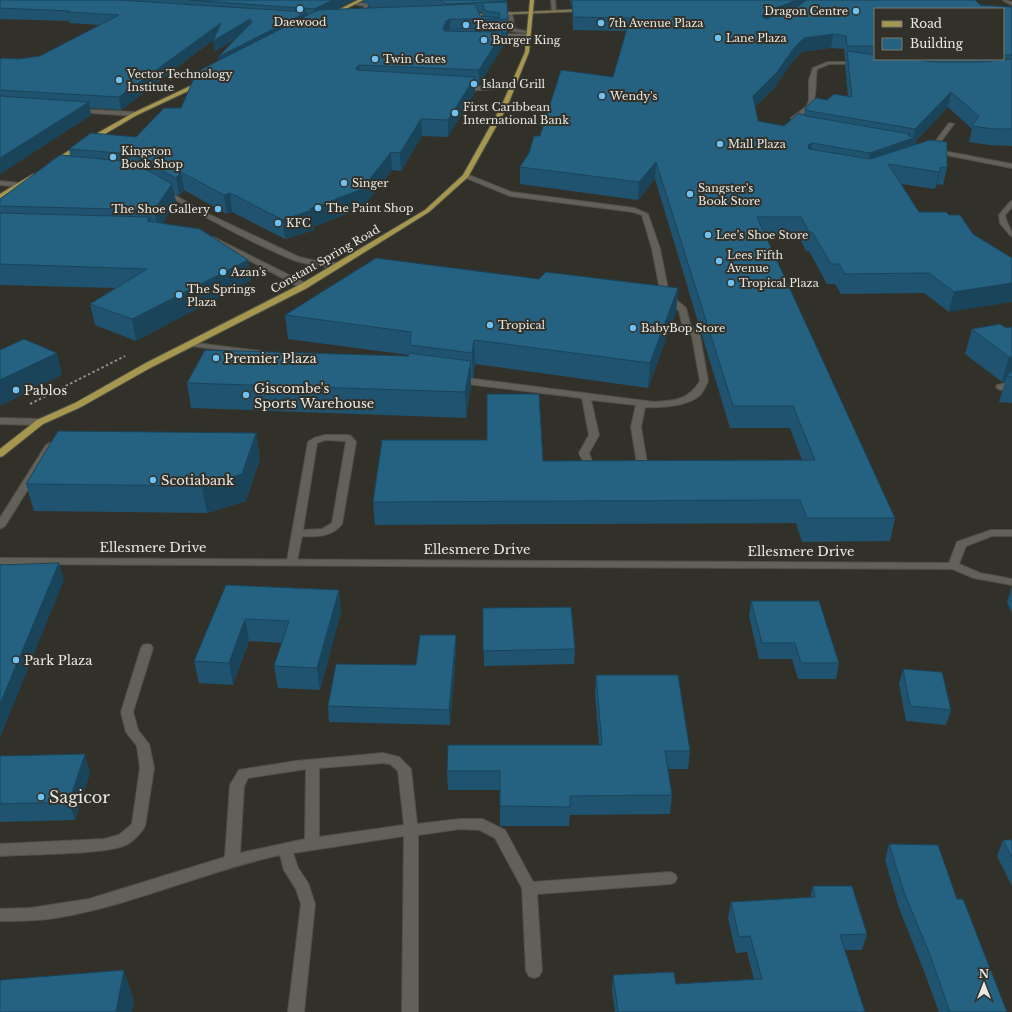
<svg xmlns="http://www.w3.org/2000/svg" width="1012" height="1012" font-family="'Libre Baskerville',serif">
<style>
.lines{fill:none;stroke-linecap:round;stroke-linejoin:round}
.service-casing{stroke:#504f48;stroke-width:2}
.minor-casing{stroke:#504f48;stroke-width:2}
.tertiary-casing{stroke:#504f48;stroke-width:2}
.secondary-casing{stroke:#504f48;stroke-width:2}
.primary-casing{stroke:#504f48;stroke-width:2}
.path{stroke:#908f89;stroke-width:2;stroke-dasharray:2.5 2.5;stroke-linecap:butt}
.service{fill:#626058;fill-rule:evenodd}
.minor{fill:#626058;fill-rule:evenodd}
.tertiary{fill:#626058;fill-rule:evenodd}
.secondary{fill:#837b52;fill-rule:evenodd}
.primary{fill:#a5974d;fill-rule:evenodd}
.wall{fill:#20536f;fill-rule:evenodd}
.shaded-wall{fill:#1a445a}
.building{fill:#256181;stroke:#1a445a}
.poi-dot{fill:#6ec2f3;stroke:#323129;stroke-width:1.5}
.labels{text-anchor:middle;dominant-baseline:central;stroke-width:4;stroke-linejoin:round;paint-order:stroke}
.far-poi-label{font-size:11px;fill:#e8e7e2;stroke:#323129;text-anchor:start}
.far-street-label{font-size:11px;fill:#e8e7e2;stroke:#323129}
.poi-label{font-size:13px;fill:#e8e7e2;stroke:#323129;text-anchor:start}
.street-label{font-size:13px;fill:#e8e7e2;stroke:#323129}
.near-poi-label{font-size:16px;fill:#e8e7e2;stroke:#323129;text-anchor:start}
</style>
<rect width="100%" height="100%" fill="#323129"/>
<g class="lines">
<g class="service-casing">
<path id="service" d="M551 0H555L556 12 552 11Z
M354 2 367 4 368 9 379 12 377 13 364 11V6L353 4Z
M508 12 512 13 515 29 526 31V33L511 31Z
M494 34H528L530 35 528 36H492Z
M490 42 528 43 530 44 528 45 488 44Z
M512 85 514 88 462 91 459 89 462 87Z
M949 123 954 124 933 152H929L928 151Z
M466 174 511 192 634 208 648 214 660 249 669 294 686 308 690 324 700 336 708 381C706 385 704 391 700 395 689 406 660 408 645 407L641 427 648 469 646 471 643 472 638 469 631 427 636 405 591 400 599 435 589 453 592 461 602 468 597 471 585 465 579 453 589 435 582 398 459 383 455 380 459 377 654 402C674 401 689 400 700 381L692 336 682 324 679 311 661 295 652 249 642 215 633 212 510 196 464 177V175Z
M162 190H166L204 212 299 257 320 262 337 263 341 265C334 271 302 263 293 260 248 241 204 217 162 192Z
M213 237 307 284 308 286 307 288H301L211 240 210 239Z
M188 342 261 351 265 353 261 355 191 346 187 344Z
M325 435H348L351 436 356 442 342 524C332 537 316 537 302 536L297 561 292 564 288 563 287 561 308 442 314 438ZM325 440 345 441 346 442 332 523 322 529 303 530 317 443Z
M61 438 66 441 53 449 5 526 0 529V518L46 445Z
M147 644 151 645 153 648 133 712 138 730 149 744 154 768 145 826C142 832 134 840 128 844 110 855 26 854 0 856V844L104 839 119 835 132 824 140 768 137 746 126 732 121 712 141 648 143 645Z
M383 753 399 757 411 769 417 824 460 819H482L505 830 533 882 670 872 675 874 677 878 675 882 670 884 537 894 542 971 539 976 534 978 529 976 526 971 522 888 495 838 480 830 460 829 418 835V1012H402L404 836 293 853 298 868 308 883 315 904 304 1012H288L301 904 296 889 284 870 280 855C206 871 136 904 61 917 41 921 20 921 0 921V909L30 908 89 899 225 857 230 785 239 770 296 761ZM383 763 390 764 398 771 404 825 319 837V768ZM306 769 305 839 240 853 244 786 248 778Z"/>
</g>
<g class="minor-casing">
<path id="minor" d="M1003 0 1012 2V5L1004 1Z
M828 62H859L861 63 859 64H829L817 69C815 79 817 99 812 107 809 111 801 115 797 118V124H793L791 118 807 106 809 100V80L813 68Z
M75 109 135 112 138 114 135 116 77 112 74 110Z
M933 149 1012 164V168L931 152V150Z
M0 181 20 183 23 185 20 187 0 185Z
M1012 201V207L1005 215C1006 224 1012 228 1012 236L1010 235 1000 223 999 215 1010 202Z
M1012 382V388L1000 390 996 387 997 385Z
M991 530H1012V536H992L966 546 959 564 980 573 1012 579V585L974 578 952 569 0 564V558L949 563 957 542Z"/>
</g>
<g class="tertiary-casing">
<path id="tertiary" d="M0 418 40 419 45 422 40 425 0 424Z"/>
</g>
<g class="secondary-casing">
<path id="secondary" d="M585 9 587 11 466 16 464 15Z"/>
</g>
<g class="primary-casing">
<path id="primary" d="M358 0H363L334 15 330 14Z
M530 0H534L529 52 507 107 468 177 429 212 307 288 150 368 81 407 43 424 3 456 0 457V449L37 420 75 403 144 364 301 284 425 210 463 175 501 107 525 52Z
M201 81 203 84 137 115 56 163 51 162 87 139 133 113Z
M33 174 36 176 35 177 0 199V194Z"/>
</g>
<path class="path" d="M30 404 125 356"/>
<use href="#service" class="service"/>
<use href="#minor" class="minor"/>
<use href="#tertiary" class="tertiary"/>
<use href="#secondary" class="secondary"/>
<use href="#primary" class="primary"/>
</g>
<path class="wall" d="M0 0H355L336 9 370 8 368 4 363 2V0H507L508 19V38L506 41H503V46L479 85H475V92L448 137 422 136 401 171 392 170 363 207 314 227V230L285 239 232 212 227 214 184 190 179 196 174 193 176 202 162 223 248 260 251 280 136 341 95 325 90 304 115 288 0 285V199L70 156 69 149 136 137 181 108 235 39 214 52 213 40 121 110 90 108 91 115 0 174V59H19L40 56 101 25 69 23V21L0 19ZM482 12V16H480L478 13Z
M570 0H975L980 5 1012 7V146L990 145 969 142 972 129 948 107 916 141 915 144 947 168 943 185 937 184 935 189 901 184 919 212 949 215 973 234 949 312 924 293 841 294 835 284H827L809 251H806L798 235H765L895 518 890 541 802 542 796 523 375 525 373 502 543 461 802 460 790 428H730L655 179 638 200 520 184V167L540 136 613 77 626 31 573 30 572 8ZM875 9H1003V59H875ZM831 48 844 49 845 60H846L845 65 848 96 827 100 805 108 804 115 784 126 758 121 755 107 775 87 792 62 802 52Z
M539 279 678 288 676 312 648 388 475 364 473 378H471V386L466 418 191 408 187 383 409 356V355L288 339 285 315Z
M1012 327V403L999 402 1005 382H1002L965 354 972 329 1006 328Z
M256 433 260 459 246 501 207 513 34 511 26 484Z
M226 585 339 590 341 612 320 690 278 688 274 666 282 643 249 641 233 685 199 683 194 661Z
M1012 586V613L1007 603Z
M751 601 839 663 836 679H798L792 659H759L749 616Z
M483 608 575 649 574 664 484 666Z
M456 650 450 725 329 722 328 706 416 665Z
M903 669 951 710 946 725 906 721 899 684Z
M596 675 690 751 688 769H668L672 795 670 814 570 815 569 826H500V790H448L447 771 599 745 595 693Z
M0 756 90 773 75 820 0 822Z
M1003 840H1012V886L997 856Z
M889 844 957 899 1007 1012H939L924 971 899 908 885 860Z
M813 886 867 934 862 950H845L865 1012H615L612 991 613 975 676 984 754 979 747 952 736 953 728 918 731 902 810 898Z"/>
<path class="shaded-wall" d="M333 0H355L315 19 314 9Z
M796 0H805L804 5 761 31 763 15 776 8Z
M307 12 308 23 219 68 218 57Z
M250 19 251 29 214 52 213 41Z
M450 19V32L444 44 443 29 446 21Z
M221 23 222 33 121 110 119 97Z
M508 29V38L506 41V33Z
M503 32V46L479 85V70Z
M833 34 831 48 802 52 792 62 775 87 751 111 753 96 794 48 804 38Z
M359 65 360 80 356 69Z
M475 77V92L448 137V120Z
M951 92 948 107 916 141 913 154 867 169 870 153 908 136 910 134 909 140 913 138 915 129Z
M89 102 91 115 0 174V158Z
M421 119 422 136 401 171 400 153Z
M812 143 809 160 808 145Z
M391 152 392 170 363 207 314 227V230L285 239 283 220Z
M656 162 655 179 638 200 639 182Z
M941 167 937 184 935 189 939 172Z
M181 172 184 190 179 196 176 178Z
M172 184 176 202 158 230 154 210Z
M230 193 232 212 227 214 224 195Z
M150 217 153 236 147 221Z
M248 260 251 280 136 341 132 319Z
M1012 283V302L949 312 954 292Z
M678 288 676 312 648 388 650 363Z
M474 340 475 364 473 378 472 353Z
M57 353 62 375 0 406V380Z
M1009 357H1012V377L1007 376 1005 382H1002Z
M471 361V386L466 418 465 392Z
M256 433 260 459 246 501 207 513 202 486Z
M59 563 64 580 0 738V704Z
M339 590 341 612 320 690 317 668Z
M245 619 249 641 233 685 229 663Z
M456 635V650L450 725 449 710Z
M85 754 90 773 75 820 69 802Z
M124 970 134 1000 132 1012H116Z"/>
<path class="building" d="M0 0H119L307 12 218 57 252 22 250 19 213 41 221 23 119 97 0 90V59L3 58 19 59 40 56 119 15 67 12 70 11 0 8Z
M189 0H333L314 9Z
M439 0H507V1L447 4Z
M572 0H796L794 1 776 8 763 15 762 17 767 19 800 5 806 0H975L980 5 1012 7V55H1003V9H875V47L870 46H847L846 36 833 34 804 38 794 48 777 72 753 96 758 121 784 126 799 113 806 116 910 134 908 136 916 137 870 153 812 143 808 145 809 149 870 159 930 140 947 142V168L941 167 939 172 888 164 919 212H946L949 215H960L973 234 1012 258V283L954 292 929 273 845 274 839 264H831L812 232H809L801 217H757L895 518H807L800 500 373 502 382 440H487V394H539L543 461 815 460 793 406H733L656 162 639 182 520 167 529 153 534 136H540L561 70 613 77 630 18 573 17Z
M507 2 508 19H450L446 21 443 29 445 31 503 32 479 70 359 65 356 69 358 70 475 77 448 120 421 119 400 153 391 152 362 189 310 209 312 210 283 220 230 193 224 195 181 172 176 178 138 157 119 153 69 149 91 133 136 137 164 108H181L195 76 202 69 318 10 475 4 480 16 499 18 500 13 485 11 482 3Z
M453 29H508L506 33H502L503 32 452 31Z
M847 51 875 55V59H911L934 62H981L1012 59V129H994L972 126 979 116 951 92 915 129 809 111 805 108 816 98 827 100 834 94 852 97Z
M0 96 89 102 0 158Z
M60 155 133 162 172 184 154 210 0 206V199Z
M0 213 150 217 147 221 200 229 248 260 132 319 90 304 147 269 0 264Z
M376 258 539 279 546 272 678 288 650 363 474 340 472 353 410 345 411 332 285 315Z
M1000 324 1006 328 1012 327V357H1009L972 329Z
M24 339 57 353 0 380V350Z
M205 350 409 356V353L471 361 465 392 187 383Z
M1012 371V377L1007 376Z
M58 431 256 433 242 474 202 486 26 484Z
M59 563 0 704V565Z
M226 585 339 590 317 668 274 666 289 621 245 619 229 663 194 661Z
M751 601H819L839 663H801L795 643H762Z
M571 607 575 649 483 651V608Z
M420 635H456L449 710 328 706 336 664 416 665Z
M903 669 942 672 951 710 910 706Z
M596 675H678L690 751H665L672 795 570 796V807L500 806V771H447L448 745H602Z
M85 754 69 802 0 804V756Z
M1003 840H1012V858Z
M889 844 938 845 957 899H963L1007 1012H950L930 955 904 892Z
M813 886H852L867 934 840 935 865 1012H618L613 975 674 972 676 984 762 979 750 936 739 937 731 902 815 897Z
M124 970 116 1012H0V980Z"/>
<g class="poi-dot">
<circle cx="300" cy="9" r="4"/>
<circle cx="856" cy="11" r="4"/>
<circle cx="601" cy="23" r="4"/>
<circle cx="466" cy="25" r="4"/>
<circle cx="718" cy="38" r="4"/>
<circle cx="484" cy="40" r="4"/>
<circle cx="375" cy="59" r="4"/>
<circle cx="119" cy="80" r="4"/>
<circle cx="474" cy="84" r="4"/>
<circle cx="602" cy="96" r="4"/>
<circle cx="455" cy="113" r="4"/>
<circle cx="720" cy="144" r="4"/>
<circle cx="113" cy="157" r="4"/>
<circle cx="344" cy="183" r="4"/>
<circle cx="690" cy="194" r="4"/>
<circle cx="318" cy="208" r="4"/>
<circle cx="218" cy="209" r="4"/>
<circle cx="278" cy="223" r="4"/>
<circle cx="708" cy="235" r="4"/>
<circle cx="719" cy="261" r="4"/>
<circle cx="223" cy="272" r="4"/>
<circle cx="731" cy="283" r="4"/>
<circle cx="179" cy="295" r="4"/>
<circle cx="490" cy="325" r="4"/>
<circle cx="633" cy="328" r="4"/>
<circle cx="216" cy="358" r="4"/>
<circle cx="16" cy="390" r="4"/>
<circle cx="246" cy="395" r="4"/>
<circle cx="153" cy="480" r="4"/>
<circle cx="16" cy="660" r="4"/>
<circle cx="41" cy="797" r="4"/>
</g>
<g class="labels">
<g class="far-poi-label">
<text x="848" y="11" text-anchor="end">Dragon Centre</text>
<text x="300" y="22" text-anchor="middle">Daewood</text>
<text x="609" y="23">7th Avenue Plaza</text>
<text x="474" y="25">Texaco</text>
<text x="726" y="38">Lane Plaza</text>
<text x="492" y="40">Burger King</text>
<text x="383" y="59">Twin Gates</text>
<text x="127" y="74">Vector Technology<tspan x="127" dy="13">Institute</tspan></text>
<text x="482" y="84">Island Grill</text>
<text x="610" y="96">Wendy's</text>
<text x="463" y="107">First Caribbean<tspan x="463" dy="13">International Bank</tspan></text>
<text x="728" y="144">Mall Plaza</text>
<text x="121" y="151">Kingston<tspan x="121" dy="13">Book Shop</tspan></text>
<text x="352" y="183">Singer</text>
<text x="698" y="188">Sangster's<tspan x="698" dy="13">Book Store</tspan></text>
<text x="326" y="208">The Paint Shop</text>
<text x="210" y="209" text-anchor="end">The Shoe Gallery</text>
<text x="286" y="223">KFC</text>
<text x="716" y="235">Lee’s Shoe Store</text>
<text x="727" y="255">Lees Fifth<tspan x="727" dy="13">Avenue</tspan></text>
<text x="231" y="272">Azan's</text>
<text x="739" y="283">Tropical Plaza</text>
<text x="187" y="289">The Springs<tspan x="187" dy="13">Plaza</tspan></text>
<text x="498" y="325">Tropical</text>
<text x="641" y="328">BabyBop Store</text>
</g>
<g class="far-street-label">
<text transform="translate(325 259) rotate(-30)">Constant Spring Road</text>
</g>
<g class="poi-label">
<text x="224" y="358">Premier Plaza</text>
<text x="254" y="388">Giscombe's<tspan x="254" dy="15">Sports Warehouse</tspan></text>
<text x="24" y="390">Pablos</text>
<text x="161" y="480">Scotiabank</text>
<text x="24" y="660">Park Plaza</text>
</g>
<g class="street-label">
<text x="153" y="547">Ellesmere Drive</text>
<text x="477" y="549">Ellesmere Drive</text>
<text x="801" y="551">Ellesmere Drive</text>
</g>
<g class="near-poi-label">
<text x="49" y="797">Sagicor</text>
</g>
</g>
<rect x="874" y="8" width="130" height="52" fill="#323129" stroke="#7b7a73"/>
<rect x="882" y="21" width="20" height="6" fill="#a5974d" stroke="#7b7a73"/>
<text x="910" y="28" font-size="12" fill="#e8e7e2">Road</text>
<rect x="882" y="38" width="20" height="12" fill="#256181" stroke="#7b7a73"/>
<text x="910" y="48" font-size="12" fill="#e8e7e2">Building</text>
<g transform="translate(984 984)" stroke="#323129" stroke-width="3" paint-order="stroke">
<path d="M0-3L7 15L0 10L-7 15Z" fill="#e8e7e2"/>
<text y="-6" font-size="11" font-weight="bold" text-anchor="middle" fill="#e8e7e2">N</text>
</g>
</svg>
